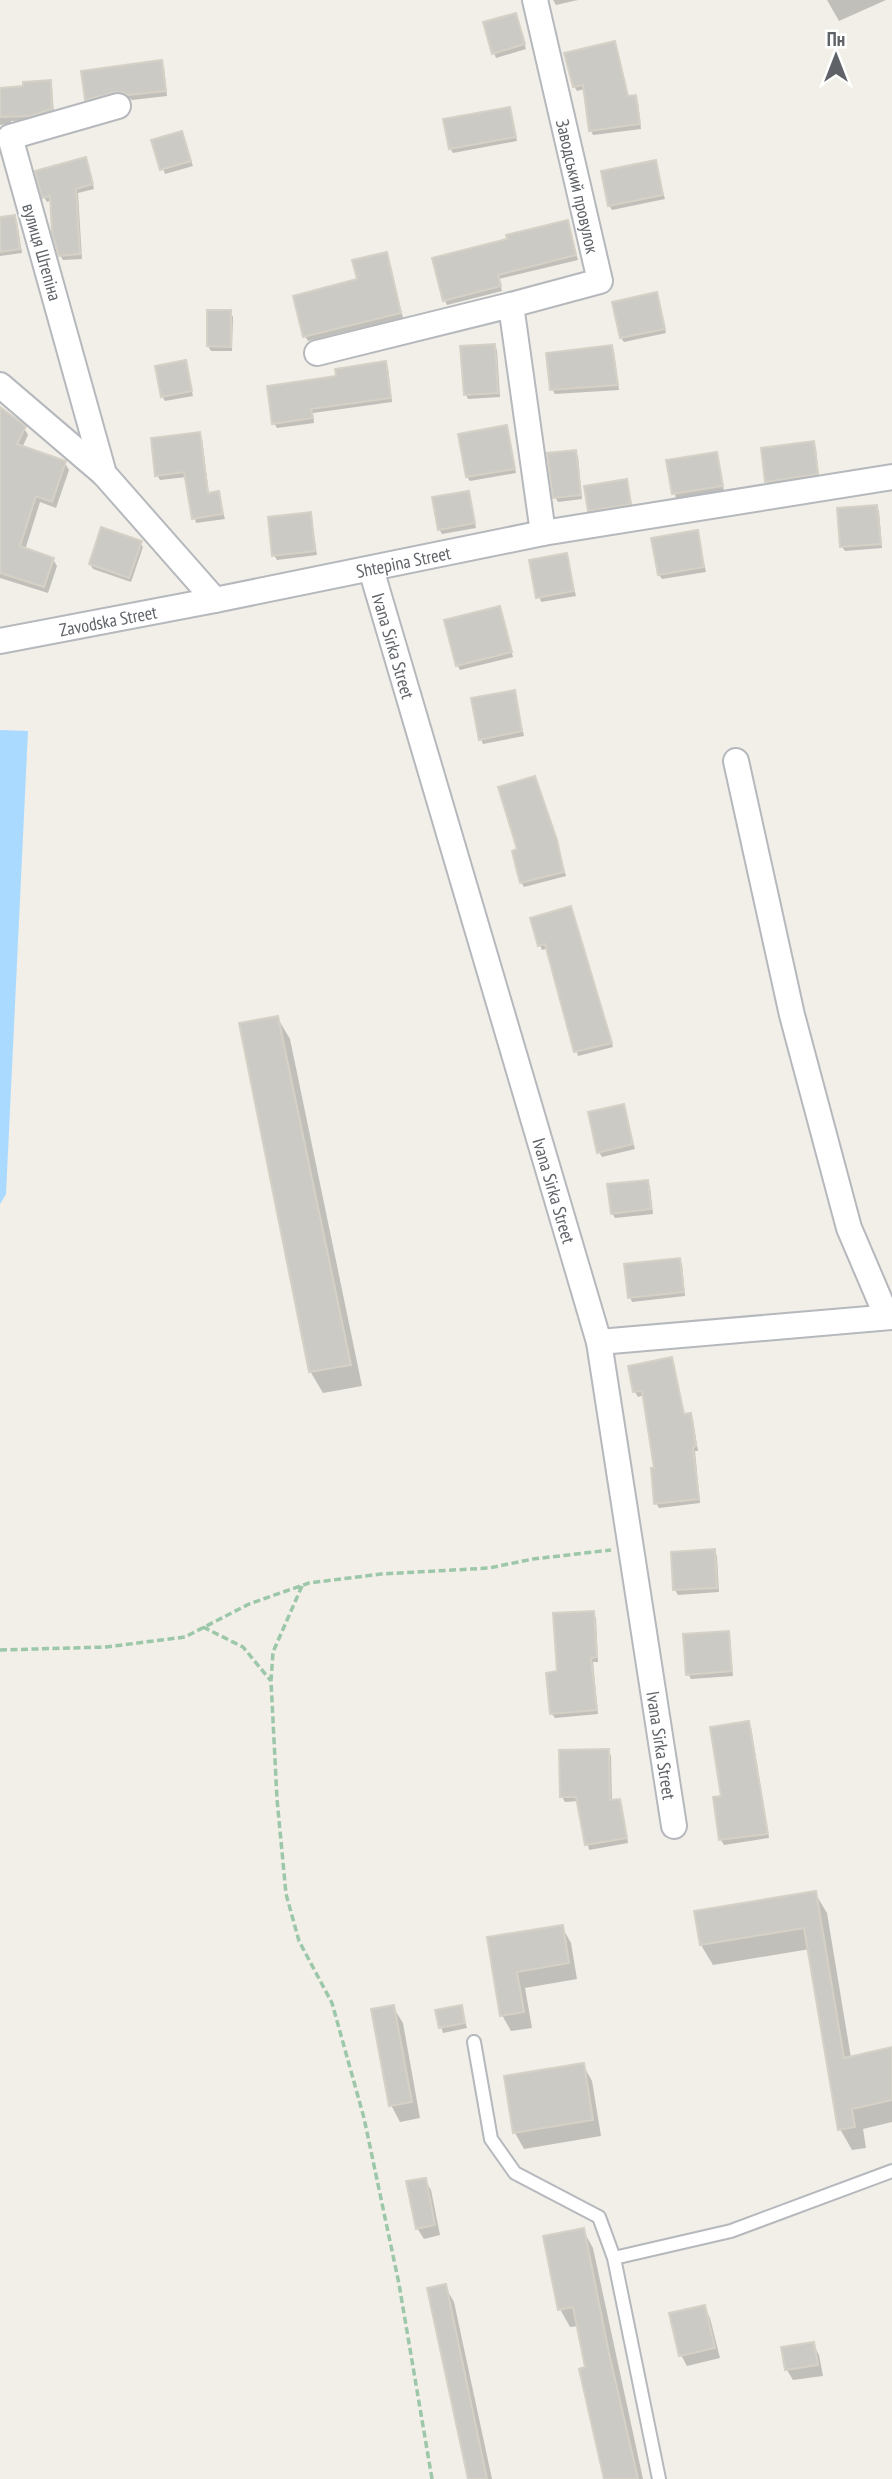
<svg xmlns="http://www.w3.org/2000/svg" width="892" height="2479" font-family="'PT Sans Narrow',sans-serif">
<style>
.water{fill:#aadaff}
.shadow{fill:#0003}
.building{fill:#cccac5;stroke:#d6d1c6;stroke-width:2}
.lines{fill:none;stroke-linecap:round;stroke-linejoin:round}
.service-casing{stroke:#b5b8bc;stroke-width:16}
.minor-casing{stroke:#b5b8bc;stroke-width:28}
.path{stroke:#9cc7a9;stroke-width:3.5;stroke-dasharray:7 3.5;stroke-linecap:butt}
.service{stroke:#fff;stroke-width:12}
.minor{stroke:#fff;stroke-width:24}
.labels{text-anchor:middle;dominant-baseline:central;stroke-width:5;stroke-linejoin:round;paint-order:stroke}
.street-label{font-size:18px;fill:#5f6368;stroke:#fff}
</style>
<rect width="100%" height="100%" fill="#f1efe8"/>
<path class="water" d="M0 730 28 731 6 1194 0 1204Z"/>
<path class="shadow" d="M553 0H578L556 5Z
M827 0H886L839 21Z
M517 19 526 49 496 58 494 53Z
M614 43 628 98 635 97 638 102 641 129 593 135 591 131 585 89 577 91 574 86Z
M161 62 164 67 167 96 132 100 126 96H118L90 104 87 99Z
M50 82 52 87 54 114 34 120 11 121V124L0 125V90Z
M510 108 517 141 453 153 450 148Z
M181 133 193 166 165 174 153 141Z
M655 162 665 199 612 210 609 205Z
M88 164 94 189 78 193 82 259 63 260 60 255 52 200 47 202 44 197Z
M14 216 17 221 22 253 0 256V219Z
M567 222 578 260 499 279 502 291 447 305 445 301Z
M387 254 403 318 308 341 305 336Z
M656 294 666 333 624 342 621 338Z
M230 312 233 317 232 351H211L208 346Z
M494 345 497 350 500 397 468 399 466 395Z
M612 347 614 352 619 390 555 394 552 389Z
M185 362 193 396 165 401 162 396Z
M385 363 388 368 392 402 313 413 314 423 277 428 274 423 337 377Z
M0 410 24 428 28 435 22 448 65 463 69 470 56 508 40 502 25 550 53 559 57 566 48 593 0 578Z
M506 427 516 473 470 481 467 477Z
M199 434 202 439 209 494 218 493 225 519 196 523 187 477 160 480 157 475Z
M813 443 816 448 819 478 769 486 767 481Z
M575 452 578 456 582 499 558 502 555 497Z
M716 454 724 491 676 499 668 461Z
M626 481 633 508 592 515 589 510Z
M468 493 476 528 442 534 439 529Z
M876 506 879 511 882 548 845 551 842 547Z
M310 514 312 519 317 555 277 560 274 555Z
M697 531 706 572 662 579 659 575Z
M140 543 143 547 131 582 93 569 90 564Z
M566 555 576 596 541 602 531 562Z
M499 608 513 657 460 670 457 665Z
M514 692 524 736 483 744 481 739Z
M537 783 558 846 566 876 524 887 521 882 520 851Z
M573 913 613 1047 578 1056 548 948 542 950 540 945Z
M277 1017 290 1039 362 1386 323 1393 310 1371Z
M623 1106 635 1149 602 1157 599 1152Z
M647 1182 650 1186 653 1214 615 1218 612 1213Z
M679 1259 682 1264 685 1296 632 1302 630 1297Z
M671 1359 685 1416 690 1415 693 1420 698 1451H695L700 1503 659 1508 656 1503V1469L644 1395 638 1397 635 1392 630 1367Z
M714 1551 717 1556 719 1592 678 1595 675 1590Z
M593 1613 596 1618 598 1662H593L598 1714 555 1718 552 1714 559 1673Z
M728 1632 730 1637 733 1676 691 1679 688 1674Z
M748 1723 751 1727 769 1838 724 1845 721 1840 715 1799 723 1798Z
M608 1751 611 1756 612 1802 619 1801 622 1805 628 1843 589 1850 579 1801 565 1802 562 1797Z
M815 1893 827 1913 851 2058 892 2054V2122L863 2129 866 2148 852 2150 840 2129 810 1949 713 1965 701 1945Z
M562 1927 571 1943 577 1979 525 1988 532 2028 511 2031 502 2015 489 1939Z
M393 2007 403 2023 420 2118 400 2122 391 2105Z
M461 2007 467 2028 443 2033 437 2012Z
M583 2065 592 2081 601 2136 524 2149 515 2133Z
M425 2180 431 2190 440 2235 424 2239 417 2228Z
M583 2230 593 2248 643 2479H606L579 2326 570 2327 560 2309Z
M445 2286 454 2302 492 2479H470Z
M704 2307 710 2318 720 2358 687 2366 681 2355Z
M813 2344 819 2355 823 2376 793 2380 787 2370Z"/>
<path class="building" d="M516 13 525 44 492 54 483 22Z
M615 41 628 96 636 95 640 124 589 131 583 85 573 87 564 53Z
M162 60 166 91 128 95 122 92H115L85 100 81 71Z
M51 80 52 109 30 116 0 117V88L23 86V82Z
M510 107 516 137 449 149 443 119Z
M182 131 191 161 160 170 151 140Z
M86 157 93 184 76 189 80 254 59 256 52 233 50 196 42 198 35 171Z
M656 160 663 195 608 206 601 171Z
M15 215 20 249 0 252V217Z
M568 220 576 255 498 275 501 286 443 301 432 258 507 239 506 235Z
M387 252 401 313 303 337 293 296 357 279 352 260Z
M657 292 665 329 620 338 612 302Z
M207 310H231V347L207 346Z
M495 344 498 393 464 395 460 346Z
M612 345 618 385 550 390 546 353Z
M186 360 192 391 161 397 155 366Z
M386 361 391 398 311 409 313 418 272 424 267 386 336 376 335 369Z
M0 407 26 426 17 444 66 461 52 502 36 496 20 546 54 558 44 587 0 573Z
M507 425 515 469 466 477 458 434Z
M200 432 208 493 219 491 223 514 192 519 184 472 155 476 151 438Z
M814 441 818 474 765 482 761 448Z
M576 450 581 495 553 498 547 453Z
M717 452 723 486 672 494 666 460Z
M627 479 631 504 588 511 584 486Z
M469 491 475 523 438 530 432 497Z
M877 505 881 544 840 547 837 508Z
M311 512 315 551 272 556 268 517Z
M101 527 142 541 129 578 89 564Z
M698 530 704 567 658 575 651 538Z
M567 553 574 591 536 598 529 560Z
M500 606 512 652 456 666 444 620Z
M515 690 522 731 479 740 471 698Z
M535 776 557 840 564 872 520 883 512 851 517 849 498 787Z
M571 906 612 1043 574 1052 545 944 538 946 530 918Z
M278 1016 351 1365 309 1372 239 1023Z
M624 1104 633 1144 597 1153 588 1112Z
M648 1180 651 1209 611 1214 607 1184Z
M680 1258 684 1292 628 1298 624 1264Z
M672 1357 684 1414 691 1413 696 1446 693 1447 699 1499 654 1504 651 1468H654L642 1391 633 1392 628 1366Z
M715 1549 717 1588 673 1590 671 1552Z
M594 1611 597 1657 591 1658 597 1710 550 1714 546 1673 557 1671 553 1613Z
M729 1631 732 1671 686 1675 683 1634Z
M749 1721 768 1834 719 1840 713 1797 721 1796 710 1727Z
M609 1749 610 1800 620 1799 627 1838 585 1845 576 1797H560L559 1750Z
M816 1891 844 2058 892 2047V2100L852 2109 855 2127 838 2130 804 1928 700 1945 694 1911Z
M563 1925 569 1963 517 1972 524 2012 500 2016 487 1937Z
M394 2005 412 2102 389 2106 371 2009Z
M462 2005 465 2023 439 2028 435 2010Z
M584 2063 593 2120 513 2133 504 2076Z
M426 2178 435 2225 416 2229 406 2181Z
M584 2228 609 2353 638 2479H604L579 2369 585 2367 573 2307 558 2310 543 2236Z
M446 2284 487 2479H468L427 2288Z
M705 2305 715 2348 679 2356 669 2313Z
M814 2342 818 2365 785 2370 781 2347Z"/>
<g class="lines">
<g class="service-casing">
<path id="service" d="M474 2042 491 2139 515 2173 599 2217 614 2258
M659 2479 614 2258 731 2231 892 2171"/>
</g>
<g class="minor-casing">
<g id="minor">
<path id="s1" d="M535 0 600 281 511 305 543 533"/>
<path d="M317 353 511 305"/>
<path id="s2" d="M0 385 104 474 215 600 543 533 892 477"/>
<path d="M104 474 10 137 118 106"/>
<path id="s3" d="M371 569 599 1342 674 1826"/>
<path id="s4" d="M0 641 215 600"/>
<path d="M736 761 792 1015 849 1228 887 1317"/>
<path d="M599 1342 892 1317"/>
</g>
</g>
<path class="path" d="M302 1586 273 1652 271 1681 277 1799 286 1894 299 1941 332 2003 364 2118 399 2284 432 2479
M203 1627 243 1647 271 1681
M0 1650 106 1647 185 1637 249 1604 309 1583 381 1574 489 1568 533 1559 611 1550"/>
<use href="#service" class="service"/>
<use href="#minor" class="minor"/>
</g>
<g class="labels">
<g class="street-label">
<text stroke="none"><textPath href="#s1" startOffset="191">Заводський провулок</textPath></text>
<text transform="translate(42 252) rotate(74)">вулиця Штепіна</text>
<text stroke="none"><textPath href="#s2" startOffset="497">Shtepina Street</textPath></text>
<text stroke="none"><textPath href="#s4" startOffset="110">Zavodska Street</textPath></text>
<text stroke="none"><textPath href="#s3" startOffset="80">Ivana Sirka Street</textPath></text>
<text stroke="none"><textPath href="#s3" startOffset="648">Ivana Sirka Street</textPath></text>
<text stroke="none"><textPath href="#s3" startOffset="1214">Ivana Sirka Street</textPath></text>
</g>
</g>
<g transform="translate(836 56)" stroke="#ffffff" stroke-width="5" paint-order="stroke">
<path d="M0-5L12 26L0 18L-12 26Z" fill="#5f6368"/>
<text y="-10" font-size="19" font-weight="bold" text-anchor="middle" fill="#5f6368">Пн</text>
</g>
</svg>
